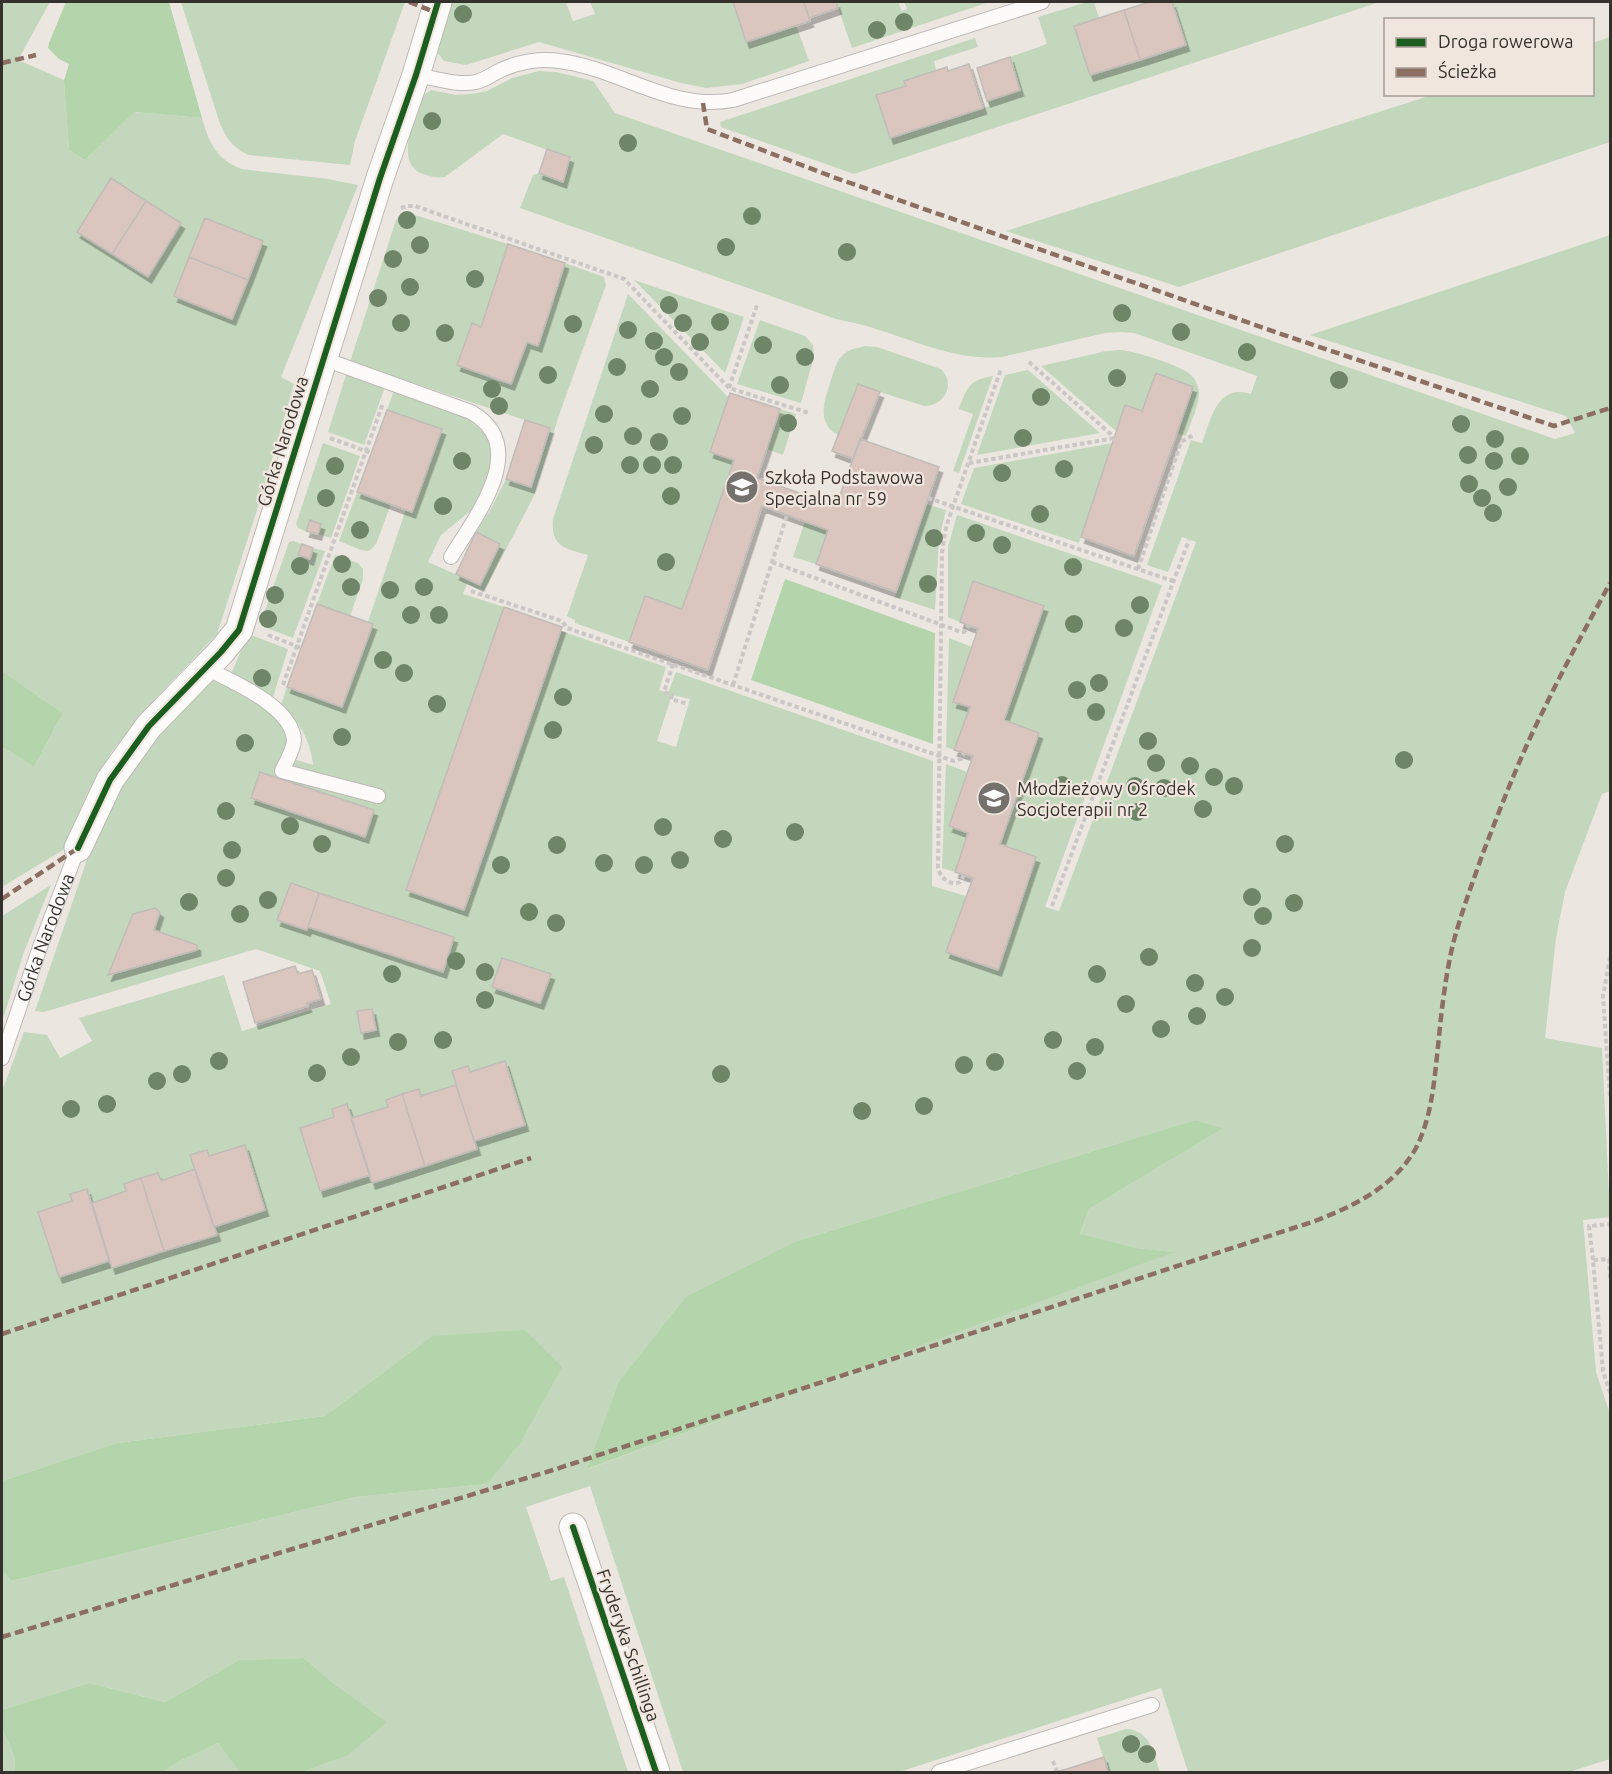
<svg xmlns="http://www.w3.org/2000/svg" width="1612" height="1774" font-family="Ubuntu,sans-serif">
<style>
.green{fill:#c3d7bc;fill-rule:evenodd}
.forest{fill:#b4d5ac}
.building{fill:#dac6be;stroke:#c1bcb8;stroke-width:1.5;filter:url(#shadow)}
.lines{fill:none;stroke-linecap:round;stroke-linejoin:round}
.lane-casing{stroke:#bdb9b6;stroke-width:16}
.street-casing{stroke:#bdb9b6;stroke-width:29}
.path{stroke:#cac7c5;stroke-width:4;stroke-dasharray:4.5 3;stroke-linecap:butt}
.lane{stroke:#fcfbfa;stroke-width:14}
.street{stroke:#fcfbfa;stroke-width:27}
.quiet{stroke:#8d6e63;stroke-width:4.5;stroke-dasharray:9 4.5;stroke-linecap:butt}
.cycleway-casing{stroke:#f0e6dd;stroke-width:10}
.cycleway{stroke:#1b5e20;stroke-width:6}
.tree{fill:#6f8568}
.labels{text-anchor:middle;dominant-baseline:central;stroke-width:4.5;stroke-linejoin:round;paint-order:stroke}
.street-label{font-size:18px;fill:#35322e;stroke:#f0e6dd}
.poi-label{font-size:18px;fill:#35322e;stroke:#f0e6dd;text-anchor:start}
</style>
<defs>
<filter id="shadow"><feDropShadow dx="3.5" dy="6" stdDeviation="0" flood-color="#0004"/></filter>
</defs>
<rect width="100%" height="100%" fill="#ece6e1"/>
<path class="green" d="M2 2H50L18 60 64 80 69 150 85 160 133 112 202 118C209 142 216 160 242 169L328 179 358 185 281 377 294 384 258 507 217 634 158 696 112 751 86 796 63 850 2 887V747L34 767 63 713 2 671Z
M181 2H405L355 141 350 165 249 155C234 149 226 138 220 124Z
M452 2H566L573 21 595 14 590 2H733L746 41 796 25 809 61 742 84 706 88 681 83 539 42 466 65 444 61 436 51Z
M836 2H898L902 11 907 9 904 2H989L852 48Z
M1087 2H1094L1099 18 1074 26 1091 75 1186 45 1172 2H1380L854 174 721 127 720 122 975 38 978 47 934 61 936 70 905 81 906 86 877 95 983 108 989 106 987 101 1020 90 1010 57 1047 44 1038 17Z
M1610 37V142L1179 287 1006 231 1432 95 1592 94 1593 43Z
M539 71 556 72 593 81 615 113 1555 439 1575 433 1566 416 1310 335 1610 235V791L1602 794 1565 892 1556 938 1545 1038 1602 1048 1610 1217 1583 1220 1596 1372 1610 1414V1759L1569 1772H1188L1161 1688 899 1772H683L590 1486 526 1507 551 1581 564 1577 628 1772H302L347 1756 338 1687 304 1658 239 1660 165 1702 89 1683 2 1710V1571L11 1581 356 1497 487 1484 432 1336 325 1416 117 1443 2 1481V1091L24 1032 47 1035 60 1058 92 1041 79 1018 224 975 242 1031 331 1004 320 971 256 949 44 1012 35 1011 100 822 150 735 208 678C231 688 279 707 286 734 288 742 286 748 283 756L313 765C311 742 299 720 281 705L287 687 342 707 368 622 406 509 441 429 387 410 394 391 466 417 485 434 491 449V466L486 484 474 508 441 535 428 562 480 585 500 544 476 532 492 507 506 479 530 487 549 428 350 362 396 220 404 214 415 215 508 244 481 327 471 324 457 364 511 384 527 342 538 345 565 263 604 277 606 285 559 415 533 498 484 591 467 584 463 594 504 607 406 890 464 910 561 631 666 667 659 690 668 693 676 672 933 761 932 886 966 896 946 952 998 970 1036 857 1000 844 1039 733 1004 720 1044 606 974 581 960 622 948 617V547L957 515 1162 585 1045 907 1059 911 1196 542 1182 537 1168 572 1147 565 1191 440 1202 443C1211 419 1217 383 1251 394L1257 376 1134 333 1122 332 1105 333 1002 357C958 361 918 342 876 329 863 324 849 322 836 319L520 208 533 175 539 173 563 181 570 158 503 134 445 177C438 178 433 177 426 175 392 167 415 117 421 97L431 90 456 95 471 94 487 91 512 78ZM672 695 690 699 676 747 657 741ZM260 772 374 810 365 836 251 798ZM1195 1120 1222 1128 1089 1209 1080 1235 1136 1248 1172 1252 588 1469 618 1383 797 1241Z
M634 280 744 317 725 373Z
M628 294 729 398 710 452 734 460 682 609 645 596 629 642 575 623V620L567 616 588 555C566 549 550 547 553 519Z
M760 320 805 336 813 345 814 356 801 403 737 384Z
M865 346 877 347 941 369C956 384 945 406 924 406L858 385 838 435C815 422 825 400 831 380 834 372 836 361 843 355 849 349 858 348 865 346Z
M1120 350C1135 351 1180 365 1191 375 1195 379 1198 385 1199 391 1200 405 1190 423 1186 436L1176 433 1192 387 1156 373 1142 411 1117 432 1041 366 1106 351Z
M1028 370 1100 433 977 455 1005 375Z
M346 375 385 387 364 445 328 432Z
M993 376 959 473 953 471 973 414 959 409C967 387 969 380 993 376Z
M780 409 796 414 783 455 767 449Z
M323 443 360 456 331 538 318 534 321 524 310 520 306 531 298 528 296 524Z
M1113 443 1079 543 961 504 974 468Z
M357 492 391 504 376 544 369 551 361 550 339 541Z
M926 504 946 510 939 539 935 610 895 597Z
M805 521 828 530 816 564 793 557Z
M293 541 302 544 298 555 309 558 313 548 325 551 293 638 264 627 261 622 289 542Z
M335 555 358 563 363 569V579L350 616 317 604Z
M248 634 288 649 273 697 236 677 232 672Z
M949 638 972 647 953 702 970 707 954 750 946 747Z
M946 764 967 772 949 826 968 833 955 872 942 868Z
M51 885 24 952 2 1022V916Z
M2 1728 15 1758 14 1772H2Z
M1126 1729C1151 1731 1153 1752 1160 1772H1108L1097 1738Z
M218 1743 240 1771 247 1772H163L180 1761Z"/>
<path class="forest" d="M66 2H169L202 118 134 112 85 160 69 150 64 80 69 64 59 59 48 48 49 43Z
M785 579 935 633 933 744 751 680Z
M2 671 63 713 34 767 2 747Z
M1195 1120 1223 1128 1089 1209 1080 1234 1136 1248 1174 1252 587 1469 618 1383 686 1297 797 1241Z
M525 1330 562 1367 520 1443 487 1484 356 1497 11 1581 2 1571V1481L117 1443 325 1416 432 1336Z
M304 1658 338 1687 387 1722 347 1756 302 1772H240L218 1743 180 1761 163 1772H14L15 1758 2 1728V1710L89 1683 165 1702 239 1660Z"/>
<path class="building" d="M733 2H804L810 21 746 42Z
M804 2H836L838 8 809 18Z
M1150 2H1172L1186 45 1140 60 1124 10Z
M1124 10 1140 60 1090 75 1074 26Z
M1010 57 1020 90 987 101 977 68Z
M969 64 983 108 890 138 876 95 906 86 904 81 947 67 948 71Z
M547 149 570 157 563 182 539 173Z
M111 178 146 201 112 254 77 232Z
M146 201 181 223 148 277 112 254Z
M205 218 263 241 248 280 189 257Z
M508 244 565 263 538 346 527 342 511 384 457 365 472 323 481 327Z
M189 257 248 280 232 319 174 296Z
M1156 373 1193 387 1134 556 1081 537 1125 405 1142 411Z
M858 384 880 392 853 459 832 451Z
M730 393 780 409 757 478 836 506 860 439 939 467 896 592 816 564 828 530 762 506 708 670 629 642 645 596 682 609 734 460 710 452Z
M387 410 442 429 412 512 357 492Z
M525 420 550 428 531 487 506 479Z
M310 520 321 524 318 534 306 531Z
M476 532 500 544 480 585 456 574Z
M302 544 313 548 310 559 298 555Z
M973 581 1044 606 1004 720 1039 733 1000 844 1036 857 998 970 946 952 973 878 955 872 968 833 949 826 973 756 954 750 970 707 953 702 978 629 960 622Z
M317 604 373 624 342 707 287 687Z
M504 607 562 627 464 910 406 890Z
M260 772 374 810 365 837 251 798Z
M291 883 319 893 307 930 277 920Z
M319 893 454 937 443 972 308 927Z
M155 908 160 912 154 930 197 945V950L108 975 133 914Z
M502 958 551 974 540 1003 492 987Z
M295 966 298 974 312 970 321 999 307 1003 308 1006 255 1023 243 982Z
M372 1009 376 1030 361 1033 357 1011Z
M505 1061 525 1125 474 1141 452 1071 468 1066 470 1072Z
M456 1085 477 1149 425 1166 402 1094 419 1089 421 1096Z
M402 1094 425 1166 372 1183 351 1118 388 1107 386 1100Z
M347 1104 370 1175 320 1191 300 1128 334 1117 332 1109Z
M245 1145 265 1210 214 1227 190 1155 207 1150 209 1156Z
M195 1169 217 1235 164 1251 141 1178 158 1173 161 1181Z
M141 1178 164 1251 112 1268 92 1203 126 1191 124 1184Z
M87 1189 109 1261 59 1277 38 1212 72 1201 70 1194Z
M1104 1757 1108 1772H1055L1067 1769Z"/>
<g class="lines">
<g class="lane-casing">
<g id="lane">
<path d="M416 75C435 78 457 86 476 82 485 80 492 74 501 70 518 62 540 58 559 61 619 68 671 112 733 100L1042 2"/>
<path d="M324 359 471 412C532 447 475 517 451 557"/>
<path d="M206 668C231 681 292 706 294 740 294 749 286 762 282 771L378 796"/>
<path id="s1" d="M2 1058 40 947 78 848"/>
<path d="M939 1772 1152 1705"/>
</g>
</g>
<g class="street-casing">
<path id="street" d="M78 848 110 780 149 726 221 652 239 630 380 178 416 75 438 2
M573 1527 656 1772"/>
</g>
<path class="path" d="M401 208 407 206H415L624 279 729 388 809 413
M1029 362 1114 437
M729 388 757 305
M330 438 371 453
M969 463 1115 438
M928 498 1173 581
M772 562 961 632H964L969 625
M1138 569 1181 442 1195 434
M471 591 562 621 567 628 954 761 961 759 964 753
M268 635 301 648
M673 664 664 692 672 695 671 699 688 704
M283 685 383 403
M733 685 787 515
M964 875 960 882C950 886 940 878 938 868L942 553 945 532 948 521 1001 369
M1052 906 1189 540
M1610 957 1603 996 1610 1097
M1593 1260 1589 1226 1610 1224
M1610 1278 1609 1259 1593 1260 1603 1371 1610 1393
M1053 1761 1057 1772"/>
<use href="#lane" class="lane"/>
<use href="#street" class="street"/>
<path class="quiet" d="M409 2 435 12
M2 63 36 55
M703 103 707 129 833 177 1278 333 1554 426 1610 408
M2 899 78 848
M2 1334 531 1158
M2 1637 553 1470 1315 1221C1354 1206 1395 1186 1416 1148 1432 1116 1434 1082 1438 1047 1441 1014 1445 980 1452 948 1460 916 1472 884 1483 853 1502 804 1521 754 1545 707 1565 665 1588 624 1610 583"/>
<g class="cycleway-casing">
<path id="cycleway" d="M78 848 110 780 149 726 221 652 239 630 380 178 416 75 438 2
M573 1527 656 1772"/>
</g>
<use href="#cycleway" class="cycleway"/>
</g>
<g class="tree">
<circle cx="463" cy="14" r="9"/>
<circle cx="904" cy="22" r="9"/>
<circle cx="877" cy="30" r="9"/>
<circle cx="432" cy="121" r="9"/>
<circle cx="628" cy="143" r="9"/>
<circle cx="752" cy="216" r="9"/>
<circle cx="407" cy="220" r="9"/>
<circle cx="420" cy="245" r="9"/>
<circle cx="726" cy="247" r="9"/>
<circle cx="847" cy="252" r="9"/>
<circle cx="393" cy="259" r="9"/>
<circle cx="475" cy="279" r="9"/>
<circle cx="410" cy="287" r="9"/>
<circle cx="378" cy="298" r="9"/>
<circle cx="669" cy="305" r="9"/>
<circle cx="1122" cy="313" r="9"/>
<circle cx="720" cy="322" r="9"/>
<circle cx="401" cy="323" r="9"/>
<circle cx="683" cy="323" r="9"/>
<circle cx="573" cy="324" r="9"/>
<circle cx="628" cy="330" r="9"/>
<circle cx="1181" cy="332" r="9"/>
<circle cx="445" cy="333" r="9"/>
<circle cx="654" cy="341" r="9"/>
<circle cx="700" cy="342" r="9"/>
<circle cx="763" cy="345" r="9"/>
<circle cx="1247" cy="352" r="9"/>
<circle cx="664" cy="357" r="9"/>
<circle cx="805" cy="357" r="9"/>
<circle cx="617" cy="367" r="9"/>
<circle cx="679" cy="372" r="9"/>
<circle cx="548" cy="375" r="9"/>
<circle cx="1117" cy="378" r="9"/>
<circle cx="1339" cy="380" r="9"/>
<circle cx="780" cy="385" r="9"/>
<circle cx="492" cy="389" r="9"/>
<circle cx="650" cy="389" r="9"/>
<circle cx="1041" cy="397" r="9"/>
<circle cx="499" cy="406" r="9"/>
<circle cx="604" cy="414" r="9"/>
<circle cx="682" cy="416" r="9"/>
<circle cx="788" cy="423" r="9"/>
<circle cx="1461" cy="424" r="9"/>
<circle cx="633" cy="436" r="9"/>
<circle cx="1023" cy="438" r="9"/>
<circle cx="1495" cy="439" r="9"/>
<circle cx="659" cy="442" r="9"/>
<circle cx="594" cy="445" r="9"/>
<circle cx="1468" cy="455" r="9"/>
<circle cx="1520" cy="456" r="9"/>
<circle cx="462" cy="461" r="9"/>
<circle cx="1494" cy="461" r="9"/>
<circle cx="630" cy="465" r="9"/>
<circle cx="652" cy="465" r="9"/>
<circle cx="673" cy="465" r="9"/>
<circle cx="335" cy="466" r="9"/>
<circle cx="1064" cy="469" r="9"/>
<circle cx="1002" cy="473" r="9"/>
<circle cx="1469" cy="484" r="9"/>
<circle cx="1508" cy="487" r="9"/>
<circle cx="671" cy="496" r="9"/>
<circle cx="326" cy="498" r="9"/>
<circle cx="1482" cy="498" r="9"/>
<circle cx="443" cy="506" r="9"/>
<circle cx="1493" cy="513" r="9"/>
<circle cx="1040" cy="514" r="9"/>
<circle cx="360" cy="530" r="9"/>
<circle cx="976" cy="533" r="9"/>
<circle cx="934" cy="538" r="9"/>
<circle cx="1002" cy="545" r="9"/>
<circle cx="666" cy="562" r="9"/>
<circle cx="342" cy="564" r="9"/>
<circle cx="300" cy="566" r="9"/>
<circle cx="1073" cy="567" r="9"/>
<circle cx="928" cy="584" r="9"/>
<circle cx="351" cy="587" r="9"/>
<circle cx="424" cy="587" r="9"/>
<circle cx="390" cy="590" r="9"/>
<circle cx="275" cy="595" r="9"/>
<circle cx="1140" cy="605" r="9"/>
<circle cx="411" cy="615" r="9"/>
<circle cx="439" cy="615" r="9"/>
<circle cx="268" cy="619" r="9"/>
<circle cx="1074" cy="624" r="9"/>
<circle cx="1124" cy="628" r="9"/>
<circle cx="383" cy="660" r="9"/>
<circle cx="404" cy="673" r="9"/>
<circle cx="262" cy="678" r="9"/>
<circle cx="1099" cy="683" r="9"/>
<circle cx="1077" cy="690" r="9"/>
<circle cx="563" cy="697" r="9"/>
<circle cx="437" cy="704" r="9"/>
<circle cx="1096" cy="712" r="9"/>
<circle cx="553" cy="730" r="9"/>
<circle cx="342" cy="737" r="9"/>
<circle cx="1148" cy="741" r="9"/>
<circle cx="245" cy="743" r="9"/>
<circle cx="1404" cy="760" r="9"/>
<circle cx="1156" cy="763" r="9"/>
<circle cx="1190" cy="766" r="9"/>
<circle cx="1214" cy="777" r="9"/>
<circle cx="1062" cy="785" r="9"/>
<circle cx="1135" cy="786" r="9"/>
<circle cx="1234" cy="786" r="9"/>
<circle cx="1164" cy="788" r="9"/>
<circle cx="1203" cy="809" r="9"/>
<circle cx="226" cy="811" r="9"/>
<circle cx="1137" cy="812" r="9"/>
<circle cx="290" cy="826" r="9"/>
<circle cx="663" cy="827" r="9"/>
<circle cx="795" cy="832" r="9"/>
<circle cx="723" cy="839" r="9"/>
<circle cx="322" cy="844" r="9"/>
<circle cx="1285" cy="844" r="9"/>
<circle cx="557" cy="845" r="9"/>
<circle cx="232" cy="850" r="9"/>
<circle cx="680" cy="860" r="9"/>
<circle cx="604" cy="863" r="9"/>
<circle cx="501" cy="865" r="9"/>
<circle cx="644" cy="865" r="9"/>
<circle cx="226" cy="878" r="9"/>
<circle cx="1252" cy="897" r="9"/>
<circle cx="268" cy="900" r="9"/>
<circle cx="189" cy="902" r="9"/>
<circle cx="1294" cy="903" r="9"/>
<circle cx="529" cy="912" r="9"/>
<circle cx="240" cy="914" r="9"/>
<circle cx="1263" cy="916" r="9"/>
<circle cx="556" cy="923" r="9"/>
<circle cx="1252" cy="948" r="9"/>
<circle cx="1149" cy="957" r="9"/>
<circle cx="456" cy="961" r="9"/>
<circle cx="485" cy="972" r="9"/>
<circle cx="392" cy="974" r="9"/>
<circle cx="1097" cy="974" r="9"/>
<circle cx="1195" cy="983" r="9"/>
<circle cx="1225" cy="997" r="9"/>
<circle cx="485" cy="1000" r="9"/>
<circle cx="1126" cy="1004" r="9"/>
<circle cx="1197" cy="1016" r="9"/>
<circle cx="1161" cy="1029" r="9"/>
<circle cx="443" cy="1040" r="9"/>
<circle cx="1053" cy="1040" r="9"/>
<circle cx="398" cy="1042" r="9"/>
<circle cx="1095" cy="1047" r="9"/>
<circle cx="351" cy="1057" r="9"/>
<circle cx="219" cy="1061" r="9"/>
<circle cx="995" cy="1062" r="9"/>
<circle cx="964" cy="1065" r="9"/>
<circle cx="1077" cy="1071" r="9"/>
<circle cx="317" cy="1073" r="9"/>
<circle cx="182" cy="1074" r="9"/>
<circle cx="721" cy="1074" r="9"/>
<circle cx="157" cy="1081" r="9"/>
<circle cx="107" cy="1104" r="9"/>
<circle cx="924" cy="1106" r="9"/>
<circle cx="71" cy="1109" r="9"/>
<circle cx="862" cy="1111" r="9"/>
<circle cx="1131" cy="1744" r="9"/>
<circle cx="1147" cy="1754" r="9"/>
</g>
<defs>
<g id="school-disc" transform="scale(1.725)"><circle r="9.5" fill="#75716d" stroke="#f0e6dd"/><path d="M0-5L7-2L0 1L-7-2ZM-4 1L0 2.5L4 1V4Q0 6-4 4Z" fill="#fff"/></g>
</defs>
<g fill-rule="evenodd">
<use href="#school-disc" x="742" y="487"/>
<use href="#school-disc" x="994" y="798"/>
</g>
<g class="labels">
<g class="street-label">
<text transform="translate(282 441) rotate(-73)">Górka Narodowa</text>
<text stroke="none"><textPath href="#s1" startOffset="128">Górka Narodowa</textPath></text>
<text transform="translate(629 1645) rotate(71)">Fryderyka Schillinga</text>
</g>
<g class="poi-label">
<text x="765" y="477">Szkoła Podstawowa<tspan x="765" dy="21">Specjalna nr 59</tspan></text>
<text x="1017" y="788">Młodzieżowy Ośrodek<tspan x="1017" dy="21">Socjoterapii nr 2</tspan></text>
</g>
</g>
<rect width="1612" height="1774" fill="none" stroke="#35322e" stroke-width="6"/>
<rect x="1384" y="18" width="210" height="78" fill="#f0e6dd" stroke="#a59e97" stroke-width="1.5"/>
<rect x="1396" y="38" width="30" height="9" fill="#1b5e20" stroke="#a59e97" stroke-width="1.5"/>
<text x="1438" y="48" font-size="18" fill="#35322e">Droga rowerowa</text>
<rect x="1396" y="68" width="30" height="9" fill="#8d6e63" stroke="#a59e97" stroke-width="1.5"/>
<text x="1438" y="78" font-size="18" fill="#35322e">Ścieżka</text>
</svg>
